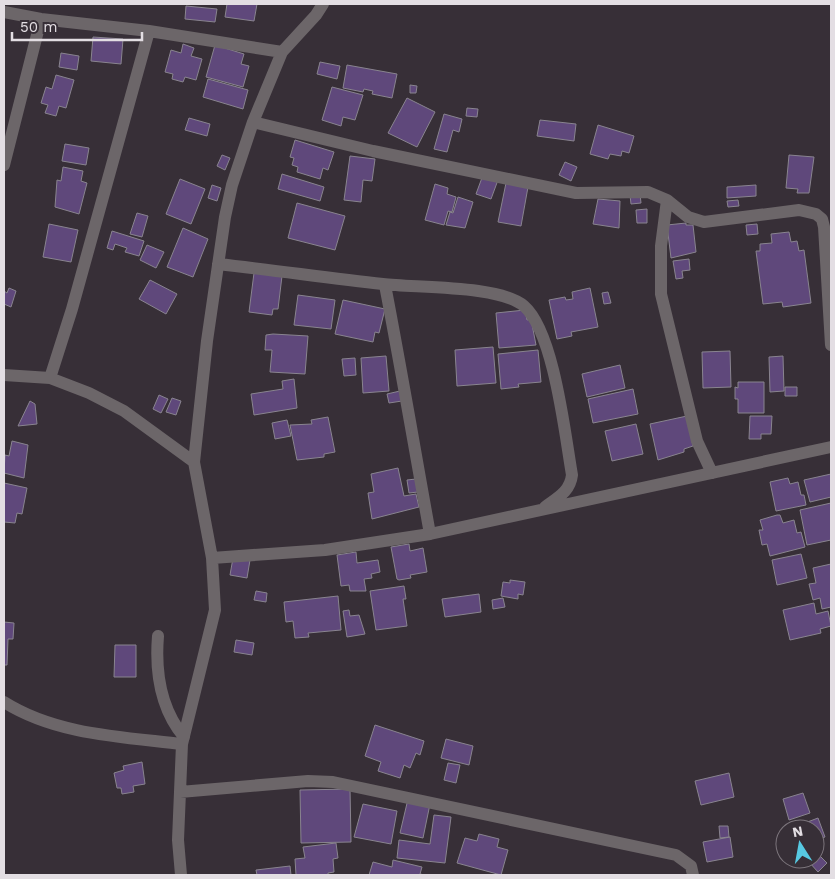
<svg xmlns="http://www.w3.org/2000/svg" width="835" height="879" font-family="'Work Sans',sans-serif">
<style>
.building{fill:#5f487b;stroke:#89848f}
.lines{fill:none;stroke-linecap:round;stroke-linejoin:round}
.minor{stroke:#6c6669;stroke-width:12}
</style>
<rect width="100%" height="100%" fill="#372f37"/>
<path class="building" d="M227 4H257L254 21 225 17Z
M186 6 217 9 215 22 185 19Z
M93 37 123 39 121 64 91 61Z
M183 44 194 48 191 56 202 59 196 80 185 77 183 82 172 79 173 74 165 72 171 50 181 53Z
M215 45 244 54 241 64 249 66 243 87 206 77Z
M61 53 79 56 77 70 59 67Z
M320 62 340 66 337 79 317 74Z
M347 65 397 74 392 98 372 94 373 91 364 89 363 92 343 88Z
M56 75 74 80 66 108 59 106 56 116 45 113 48 105 41 103 46 87 52 89Z
M208 79 248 90 243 109 203 97Z
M410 85 417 86 416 93H410Z
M332 87 363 95 355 120 343 117 341 126 322 120Z
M407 98 435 112 417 147 388 133Z
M467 108 478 109 477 117 466 116Z
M444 114 462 119 459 132 453 130 447 152 434 149Z
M189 118 210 124 207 136 185 130Z
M540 120 576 124 574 141 537 136Z
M598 125 634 136 629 153 622 151 621 156 610 154 608 159 590 154Z
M295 140 334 152 328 170 323 168 320 179 297 172 298 167 292 165 294 158 290 157Z
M65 144 89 148 86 165 62 161Z
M222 155 230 158 225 170 217 166Z
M789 155 814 157 809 193H797L798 189 786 188Z
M350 156 375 159 372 181 363 180 361 202 344 200Z
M565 162 577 167 571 181 559 175Z
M63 167 83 171 81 181 87 183 79 214 55 207 57 180 61 181Z
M282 174 324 187 320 201 278 189Z
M483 175 498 180 491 199 476 194Z
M180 179 205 189 191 224 166 214Z
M506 183 528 187 521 226 498 222Z
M435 184 448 188 447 194 456 197 452 212 448 211 444 225 425 220Z
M212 185 221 188 217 201 208 198Z
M756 185V196L727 198V187Z
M640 194 641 203 631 204 630 195Z
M458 197 473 202 465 228 446 225 450 212 453 213Z
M598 199 620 201 619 228 593 224Z
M738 200 739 206 728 207 727 201Z
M297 203 345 216 335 250 288 238Z
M647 209V223H637L636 210Z
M137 213 148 216 142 237 130 234Z
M686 223V225H693L696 252 671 258 667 225Z
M49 224 78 230 71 262 43 257Z
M757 224 758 234 747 235 746 225Z
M183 228 208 239 193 277 167 267Z
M112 231 144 241 139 256 125 252 127 248 115 244 113 250 107 248Z
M789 232 791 242 797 241 799 251 804 250 811 303 783 307 782 302 763 304 756 251H760V244L772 243 771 234Z
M147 245 164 252 156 268 140 260Z
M689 259 690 270 682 271 683 278 676 279 673 261Z
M254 273 282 276 278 309H273L272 315 249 312Z
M150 280 177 294 166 314 139 299Z
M9 288 16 291 11 307 4 304V291L7 293Z
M590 288 598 327 571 332 572 336 557 339 549 300 565 297 566 300 573 299 572 292Z
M608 292 611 303 604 304 602 293Z
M298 295 335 300 331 329 294 325Z
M343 300 385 309 379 333 375 332 373 342 335 334Z
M525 310 527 320 531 319 536 345 499 348 496 313Z
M273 334 308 336 305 374 270 372 272 350H265L266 335Z
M493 347 496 383 457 386 455 350Z
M538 350 541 382 518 384 519 387 501 389 498 354Z
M730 351 731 387 703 388 702 352Z
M386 356 389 391 363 393 361 358Z
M783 356 784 391 770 392 769 357Z
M355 358 356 375 344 376 342 359Z
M620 365 625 388 587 397 582 374Z
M294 379 297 408 254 415 251 394 283 389 282 381Z
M738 382H764V413H738V399H735V387L738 388Z
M785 387H797V396H785Z
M633 389 638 414 593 423 588 399Z
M400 391 402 401 389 403 387 394Z
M159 395 168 399 161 413 153 409Z
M172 398 181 401 176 415 166 412Z
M30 401 35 404 37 424 18 426Z
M687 416 693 446 684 449V452L658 460 650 424Z
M750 416H772L771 434H761V439H749Z
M328 417 335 452 324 454V457L297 460 290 425 312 424 311 420Z
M287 420 291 436 275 439 272 423Z
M636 424 643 454 612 461 605 431Z
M12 441 28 445 24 478 4 473 5 455 9 456Z
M398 468 404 496 416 494 419 507 372 519 368 493 374 492 371 474Z
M831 474V497L810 502 804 480Z
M788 478 790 484 798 482 801 495H804L806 505 776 511 770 482Z
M416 479 418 492 409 493 407 480Z
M4 483 27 488 22 514 17 513 15 523 4 522Z
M831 503V540L807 545 800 510Z
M777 515H780L783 523 794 520 797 533 801 532 805 547 770 556 767 544 762 545 759 530H763L760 520Z
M409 544 410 551 423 548 427 572 410 575 411 578 399 580 397 579 391 547Z
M356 552 357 563 378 560 380 572 371 574 372 578 364 579 366 591H350L349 585 341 586 337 555Z
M801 554 807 578 777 585 772 560Z
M233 558 250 560 247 578 230 575Z
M831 564V607L822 609 820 598 813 600 809 584 816 583 813 568Z
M510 580 525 582 523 595 518 594V599L501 596 503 582 510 583Z
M404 586 406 599H403L407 626 376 630 370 591Z
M256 591 267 593 266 602 254 600Z
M479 594 481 612 445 617 442 599Z
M338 596 341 630 308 633 309 637 295 638 293 621 286 622 284 602Z
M503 598 505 607 493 609 492 600Z
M814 603 816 614 828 611 831 626 820 629 821 633 790 640 783 610Z
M349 610 350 616 359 615 365 634 347 637 343 611Z
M4 622 14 623 13 639H8L7 665H4Z
M236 640 254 643 252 655 234 652Z
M115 645H136V677H114Z
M375 725 424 741 420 755 416 753 410 768 404 765 400 778 378 771 381 762 365 756Z
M446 739 473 746 469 765 441 758Z
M142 762 145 784 133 786 134 792 122 794 121 788H117L114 773 124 770 123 766Z
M448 763 460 765 456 783 444 780Z
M729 773 734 797 701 805 695 781Z
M350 789 351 842 301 843 300 790Z
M803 793 810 813 789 820 783 799Z
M408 799 430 804 423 838 400 833Z
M363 804 397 811 391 844 354 837Z
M434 815 451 817 445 863 397 858 399 840 430 844Z
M818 818 825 837 815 840V829H798L797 826Z
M719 826H728L729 837 720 838Z
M479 834 499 839 497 847 508 850 501 875 457 863 465 838 477 841Z
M730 837 733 857 707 862 703 842Z
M336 843 338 858 333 859 334 872 328 873V875H296L295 859 305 858 303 847Z
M818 854 827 863 818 872 809 862Z
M393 860 422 867 420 874 425 875H369L373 862 392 867Z
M290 866 291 875H257L256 870Z"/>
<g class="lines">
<path class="minor" d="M4 12 41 19 149 31 282 52
M253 122 373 151 576 193 648 192 667 200 688 217 704 222 799 210 816 214 822 219 824 227 831 345
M4 165 41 19
M667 200 661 246V294L697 441 712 473
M218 264C273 270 328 278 383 284 416 288 500 285 524 306 554 332 565 435 572 475 570 492 557 498 545 507
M385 285C401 368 415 451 430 534
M4 375 50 378 89 393 124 411 194 462
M50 378 72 309 149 31
M212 558 325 550 430 534 831 447
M158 636C155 673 160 708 184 737
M4 702C56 735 123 737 182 744
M180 792 308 781 333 782 676 855 691 866 693 875
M181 875 178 840 182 744 215 610 212 558 194 462 207 341 225 217 232 185 253 122 282 52 316 15 323 4"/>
</g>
<rect width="835" height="879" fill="none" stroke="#e3dee3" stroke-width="10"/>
<g transform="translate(800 844) rotate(349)"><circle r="24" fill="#372f37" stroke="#7c757c"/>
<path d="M0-4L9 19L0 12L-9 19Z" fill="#57c9e2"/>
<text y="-8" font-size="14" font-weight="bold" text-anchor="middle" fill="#e3dee3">N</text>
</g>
<path d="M12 32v8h130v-8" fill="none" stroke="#e3dee3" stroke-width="2.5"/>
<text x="20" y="32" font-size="15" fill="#e3dee3" stroke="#372f37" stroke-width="4" paint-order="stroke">50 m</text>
</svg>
